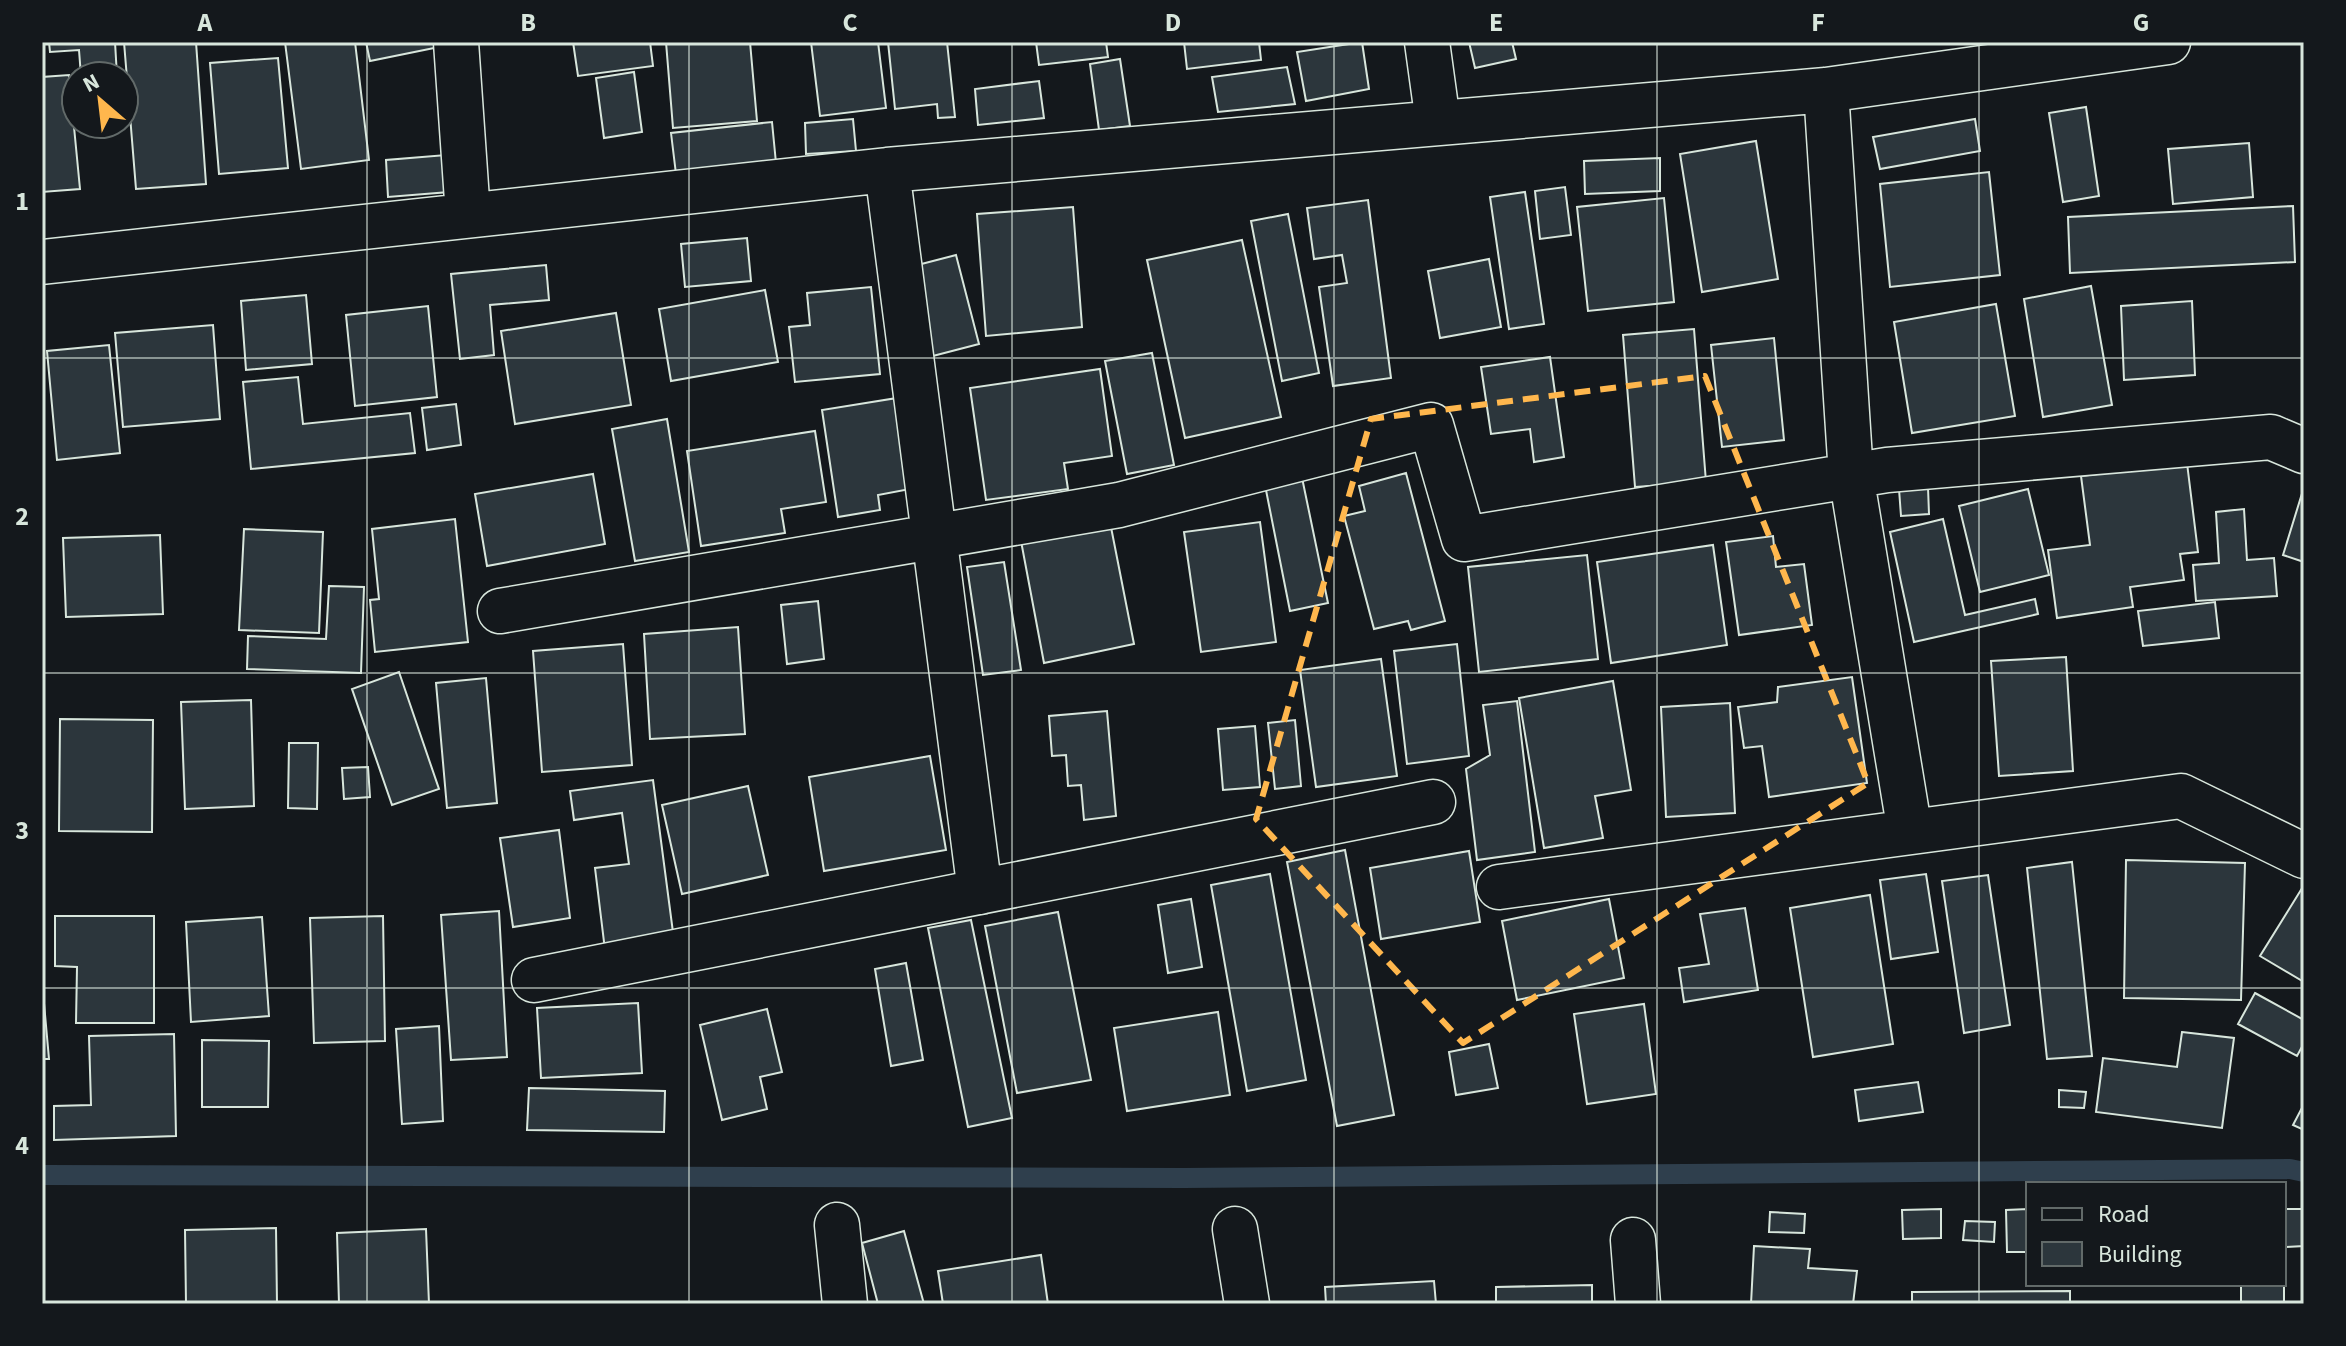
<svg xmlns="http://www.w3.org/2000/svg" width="2346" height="1346" font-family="'Source Sans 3',sans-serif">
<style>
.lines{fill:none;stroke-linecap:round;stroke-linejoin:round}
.stream{stroke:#2f3f4d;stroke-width:20}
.building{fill:#2c363c;stroke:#d8e6dc;stroke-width:2}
.minor-casing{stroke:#d8e6dc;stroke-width:47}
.minor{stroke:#14181c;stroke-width:44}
.marked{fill:none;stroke:#ffb74d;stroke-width:6;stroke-dasharray:16 10;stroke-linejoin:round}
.grid{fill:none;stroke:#d8e6dc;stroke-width:2;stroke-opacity:0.55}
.neatline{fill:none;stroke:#d8e6dc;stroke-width:3}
.grid-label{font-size:26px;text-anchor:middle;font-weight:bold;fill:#d8e6dc}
</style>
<rect width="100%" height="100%" fill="#14181c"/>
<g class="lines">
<path class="stream" d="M42 1175 1184 1178 2290 1169 2304 1172"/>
</g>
<path class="building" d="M49 42H115L117 76H81L79 50 50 52Z
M124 42H196L206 184 136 189Z
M285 42H355L369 160 301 169Z
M366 42H443L444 46 370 61Z
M573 42H650L653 66 578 76Z
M666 42H750L757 121 673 128Z
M811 42H878L886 108 820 116Z
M888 42H947L955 117 938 118 937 104 895 109Z
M1036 42H1106L1108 57 1039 65Z
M1184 42H1259L1261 60 1187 69Z
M1362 42 1369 89 1306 101 1297 52Z
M1469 42H1512L1516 59 1475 68Z
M278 58 288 168 219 174 210 63Z
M1120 59 1130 126 1099 130 1090 64Z
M1287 67 1295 104 1218 112 1212 77Z
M634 72 642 132 604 138 596 78Z
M69 75 80 189 42 192V77Z
M1039 81 1044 118 978 125 975 89Z
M2086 107 2099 196 2063 202 2049 113Z
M853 119 856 151 806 154 805 123Z
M1975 119 1980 151 1880 169 1873 137Z
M772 122 776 163 676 174 671 133Z
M1756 141 1778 279 1702 292 1680 154Z
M2249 143 2253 197 2173 204 2168 149Z
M446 155 449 192 388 197 386 160Z
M1660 158V191L1585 194 1584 161Z
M1989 172 2000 275 1890 287 1880 184Z
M1565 187 1571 235 1540 239 1535 191Z
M1525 192 1544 324 1509 329 1490 197Z
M1664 198 1674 302 1588 311 1577 207Z
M1368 200 1391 378 1333 386 1319 287 1347 283 1342 255 1314 259 1307 208Z
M2293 206 2295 262 2070 273 2068 217Z
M1073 207 1082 327 986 336 977 214Z
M1288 214 1319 373 1282 381 1251 221Z
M747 238 751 281 685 287 681 244Z
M1242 240 1281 417 1185 438 1147 260Z
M956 255 979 344 929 357 906 268Z
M1489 259 1501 327 1440 338 1428 271Z
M546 265 549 300 490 305 494 355 460 359 451 274Z
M2091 286 2112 405 2043 417 2024 299Z
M871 287 880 374 795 382 789 327 810 325 807 293Z
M765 290 778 362 671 381 659 309Z
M306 295 312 364 246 370 241 301Z
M2192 301 2195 375 2124 380 2121 306Z
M1996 304 2015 416 1912 433 1894 322Z
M428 306 437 397 355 406 346 315Z
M616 313 631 405 515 424 501 331Z
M213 325 220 419 123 427 115 333Z
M1694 329 1706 482 1635 487 1623 335Z
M1774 338 1784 440 1722 447 1711 345Z
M109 345 120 453 57 460 47 351Z
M1152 353 1174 465 1127 474 1105 361Z
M1550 357 1564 457 1534 462 1530 429 1491 434 1481 367Z
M1100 369 1112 456 1064 463 1068 489 986 500 970 388Z
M298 377 303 424 410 413 415 453 251 469 243 382Z
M897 398 910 489 878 495 880 510 838 517 822 410Z
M456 404 461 445 427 450 422 408Z
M667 419 689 552 635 561 612 429Z
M815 431 826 502 781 509 785 533 701 546 687 451Z
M2187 463 2198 552 2180 554 2184 580 2130 587 2133 607 2057 618 2048 550 2090 545 2081 476Z
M1300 468 1328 603 1290 611 1263 475Z
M1406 473 1445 621 1411 630 1408 621 1374 629 1344 516 1365 511 1359 486Z
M593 474 605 544 487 566 475 494Z
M1928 487 1929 514 1901 516 1899 489Z
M2304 487V562L2283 555Z
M2028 489 2049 575 1980 592 1959 506Z
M2244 509 2247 560 2274 558 2277 596 2196 601 2193 565 2219 563 2216 512Z
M455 519 468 642 375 652 370 600 379 599 372 529Z
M1943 519 1965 615 2035 599 2038 614 1914 642 1890 532Z
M1110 522 1134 644 1044 663 1021 541Z
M1260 522 1276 642 1201 652 1184 532Z
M244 529 323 532 319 633 239 630Z
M160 535 163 614 66 617 63 538Z
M1773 536 1776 567 1804 564 1812 625 1739 635 1726 542Z
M1713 545 1727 645 1611 663 1597 562Z
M1587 555 1598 659 1479 672 1468 567Z
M1004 562 1021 670 983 675 967 567Z
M329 586 364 587 361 673 247 669 248 636 326 639Z
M818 601 824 659 787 664 781 605Z
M2215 602 2219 638 2143 646 2138 611Z
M738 627 745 734 650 739 644 634Z
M623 644 632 765 542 772 533 651Z
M1457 644 1469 756 1407 764 1394 651Z
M2066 657 2073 771 1999 776 1991 661Z
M1381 659 1397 776 1316 787 1300 670Z
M399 672 439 789 392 805 352 689Z
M1852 677 1867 783 1769 797 1762 746 1744 748 1738 707 1777 702 1778 687Z
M486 678 497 803 447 808 436 683Z
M1613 681 1631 790 1595 796 1603 838 1544 848 1519 698Z
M251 700 254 806 185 809 181 702Z
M1517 701 1535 852 1477 860 1466 769 1490 755 1483 705Z
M1730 703 1735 813 1666 817 1661 707Z
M1107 711 1116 816 1084 820 1081 785 1068 786 1066 755 1052 756 1049 716Z
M60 719 153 720 152 832 59 831Z
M1295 720 1301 786 1275 789 1268 723Z
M1255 726 1260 787 1223 790 1218 729Z
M289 743H318L317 809 288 808Z
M930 756 946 850 824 871 809 777Z
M368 767 370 797 344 799 342 768Z
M653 780 674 940 605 950 595 868 629 864 622 813 574 820 570 791Z
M748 786 768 875 682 894 662 805Z
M559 830 570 918 513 927 500 838Z
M1345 850 1394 1115 1337 1126 1287 862Z
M1469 851 1480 922 1381 939 1370 868Z
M2126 860 2245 863 2241 1000 2124 998Z
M2072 862 2092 1056 2047 1059 2027 868Z
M1270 874 1306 1080 1247 1091 1211 885Z
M1926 874 1938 952 1891 959 1880 880Z
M1988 875 2010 1025 1964 1033 1942 881Z
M2304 885V982L2260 956Z
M1870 895 1893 1044 1813 1057 1790 908Z
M1191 899 1202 967 1168 973 1158 905Z
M1609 899 1624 978 1517 1000 1502 921Z
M1745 908 1758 990 1684 1002 1679 968 1709 964 1700 914Z
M499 911 507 1057 451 1060 441 915Z
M1058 912 1091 1080 1017 1093 985 926Z
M55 916H154V1023H76L77 967 55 966Z
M383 916 385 1041 314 1043 310 918Z
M262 917 269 1016 191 1022 186 922Z
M971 920 1012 1118 968 1127 928 928Z
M906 963 923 1060 891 1066 875 969Z
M42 981 49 1059H42Z
M2255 993 2304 1020V1043L2297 1056 2238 1024Z
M638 1003 642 1073 541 1078 537 1008Z
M1644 1004 1656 1094 1587 1104 1574 1014Z
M767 1009 782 1072 760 1077 767 1109 722 1120 700 1025Z
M1218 1012 1230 1095 1127 1111 1114 1028Z
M439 1026 443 1121 402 1124 396 1029Z
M2182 1032 2234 1038 2222 1128 2096 1112 2103 1058 2177 1067Z
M174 1034 176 1136 54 1140V1106L91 1105 89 1036Z
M202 1040 269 1041 268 1107H202Z
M1489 1044 1498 1088 1456 1095 1449 1052Z
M1918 1082 1923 1112 1859 1121 1855 1090Z
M529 1088 665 1091 664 1132 527 1130Z
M2059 1090 2086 1092 2084 1108 2059 1107Z
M2304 1104V1130L2293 1125Z
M1941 1209V1238L1903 1239 1902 1210Z
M2028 1209V1252H2007L2006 1210Z
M2284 1209H2304V1246L2284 1247Z
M1770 1212 1805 1214 1804 1233 1769 1232Z
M1965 1221 1995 1222 1994 1242 1963 1240Z
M276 1228 277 1304H186L185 1230Z
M426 1229 429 1304H339L337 1233Z
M904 1231 924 1304H878L862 1243Z
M1754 1246 1810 1249 1808 1268 1857 1271 1853 1304H1751Z
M1041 1255 1048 1304H943L938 1271Z
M1434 1281 1436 1304H1326L1325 1287Z
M2241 1284H2284V1304H2241Z
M1592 1285V1304H1496V1287Z
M2070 1291V1304H1912V1292Z"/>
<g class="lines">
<g class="minor-casing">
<path id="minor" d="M456 42 468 215
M1427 42 1438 122
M1826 90 1851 475 1910 832
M887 170 980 892
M42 262 887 170 1826 90 2168 42
M500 611 1119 505 1431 425 1464 539 1887 470 2271 437 2304 451
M1499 887 2181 796 2304 856
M534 980 1433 802
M837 1225 845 1304
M1235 1229 1247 1304
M1633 1240 1638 1304"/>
</g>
<use href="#minor" class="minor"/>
</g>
<path class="marked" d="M1705 376 1868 783 1463 1043 1256 819 1371 419Z"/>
<path class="grid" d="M367 42V1304M689 42V1304M1012 42V1304M1334 42V1304M1657 42V1304M1979 42V1304M42 358H2304M42 673H2304M42 988H2304"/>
<rect width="2346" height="1346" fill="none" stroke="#14181c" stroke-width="88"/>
<rect x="2026" y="1182" width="260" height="104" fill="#14181c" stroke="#626a69" stroke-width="2"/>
<rect x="2042" y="1208" width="40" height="12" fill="#14181c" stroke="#626a69" stroke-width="2"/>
<text x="2098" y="1222" font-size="24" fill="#d8e6dc">Road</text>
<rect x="2042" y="1242" width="40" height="24" fill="#2c363c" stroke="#626a69" stroke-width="2"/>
<text x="2098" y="1262" font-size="24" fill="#d8e6dc">Building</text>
<g transform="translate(100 100) rotate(332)"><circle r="38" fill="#14181c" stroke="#626a69" stroke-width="2"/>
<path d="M0-6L14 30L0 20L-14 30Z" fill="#ffb74d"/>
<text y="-12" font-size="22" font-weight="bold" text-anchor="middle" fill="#d8e6dc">N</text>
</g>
<rect x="44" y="44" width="2258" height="1258" class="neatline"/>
<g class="grid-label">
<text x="205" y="31">A</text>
<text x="528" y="31">B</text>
<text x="850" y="31">C</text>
<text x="1173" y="31">D</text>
<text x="1496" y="31">E</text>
<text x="1818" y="31">F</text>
<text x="2141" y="31">G</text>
<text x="22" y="210">1</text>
<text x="22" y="525">2</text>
<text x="22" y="839">3</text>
<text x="22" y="1154">4</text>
</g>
</svg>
